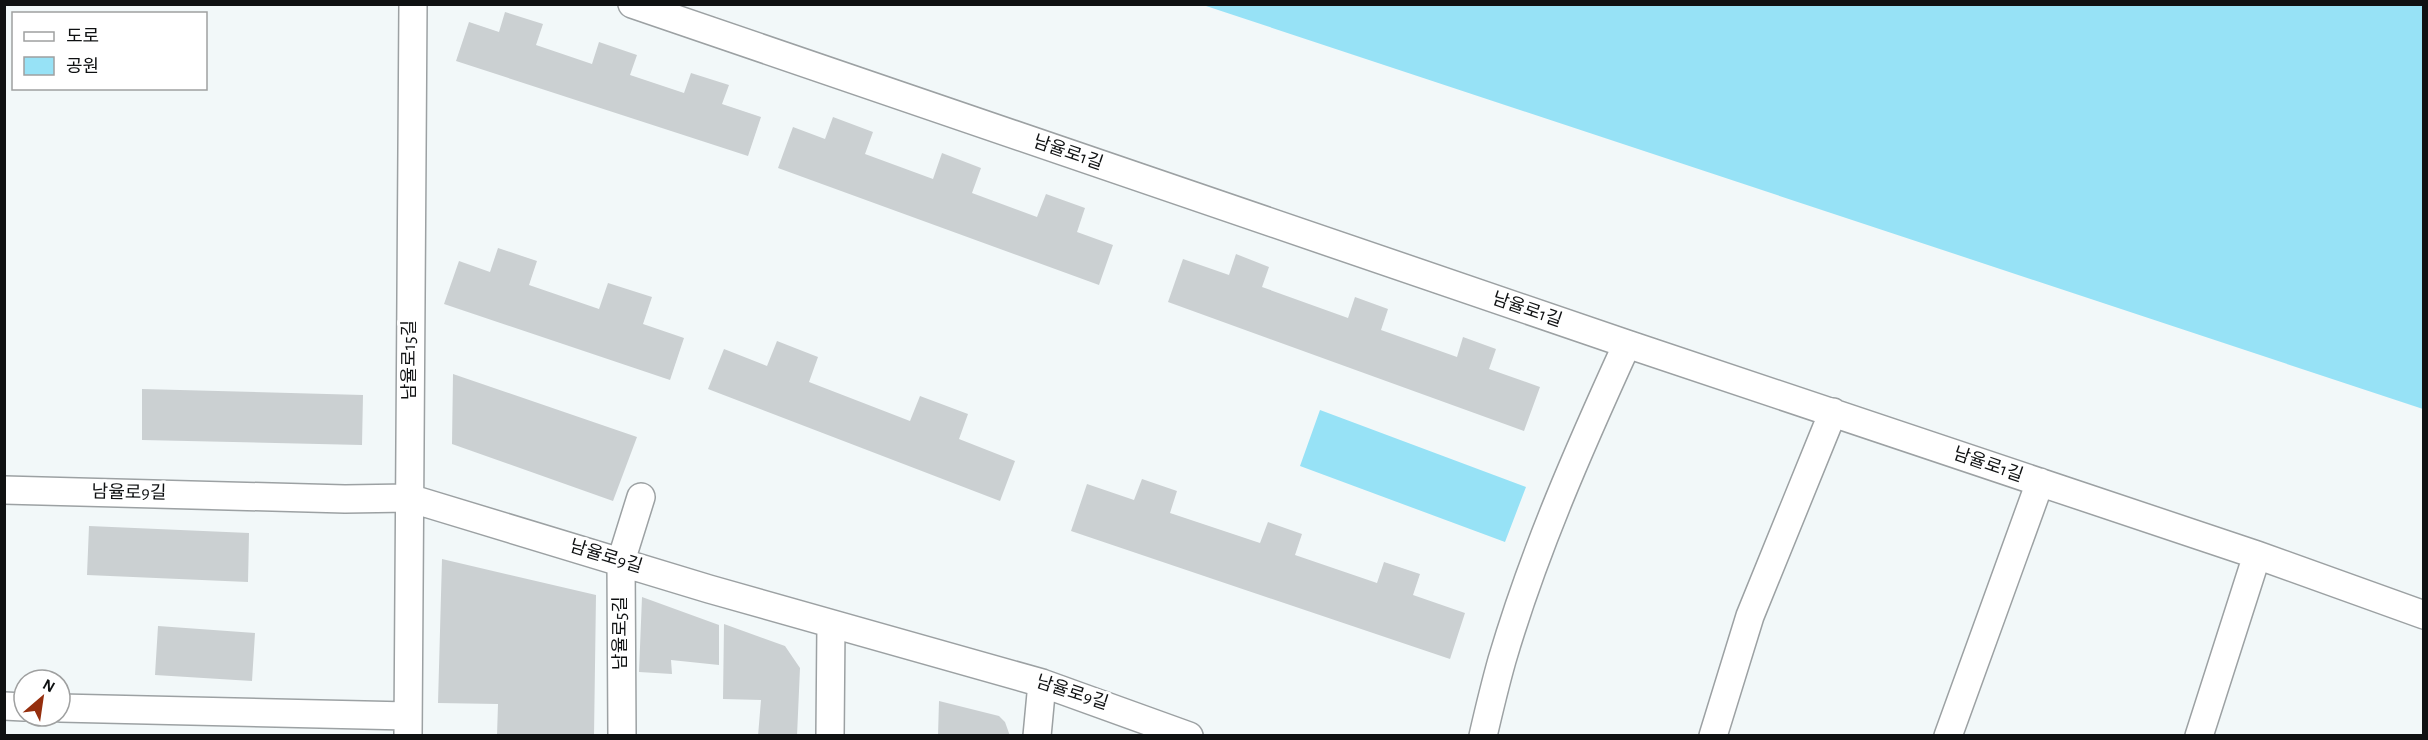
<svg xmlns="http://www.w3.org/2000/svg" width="2428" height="740" font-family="'Alegreya Sans','Noto Sans KR',sans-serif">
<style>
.green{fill:#97e2f6}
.building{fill:#cbd0d2}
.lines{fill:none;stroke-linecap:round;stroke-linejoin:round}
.minor-casing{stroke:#9ca1a3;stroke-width:30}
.minor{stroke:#fff;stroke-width:27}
.labels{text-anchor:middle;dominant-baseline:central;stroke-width:6;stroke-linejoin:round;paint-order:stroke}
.street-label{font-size:18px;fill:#0f1112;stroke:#fff}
</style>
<rect width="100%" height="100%" fill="#f2f8f9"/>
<path class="green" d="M1203 5H2423V409Z
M1320 410 1526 487 1505 542 1300 466Z"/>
<path class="building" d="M505 12 543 24 536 45 592 64 599 42 637 55 630 75 684 93 691 73 729 85 722 104 761 117 748 156 456 61 469 22 499 32Z
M833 117 873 132 865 154 933 179 942 153 981 168 972 193 1037 217 1046 194 1085 208 1077 232 1113 245 1099 285 778 168 793 127 825 139Z
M498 248 537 261 529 285 599 309 608 283 652 297 643 324 684 338 670 380 444 304 459 261 490 272Z
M1236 254 1269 267 1262 287 1348 318 1355 297 1388 309 1381 330 1457 357 1463 337 1496 349 1489 369 1540 387 1524 431 1168 302 1183 259 1229 275Z
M777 341 818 357 809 382 910 421 920 396 968 414 959 439 1015 461 1000 501 708 389 724 349 767 366Z
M453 374 637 437 613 501 452 444Z
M142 389 363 395 362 445 142 440Z
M1142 479 1177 491 1170 513 1260 543 1268 522 1302 534 1295 555 1377 583 1384 562 1420 574 1413 595 1465 613 1450 659 1071 531 1087 484 1134 500Z
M89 526 249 533 248 582 87 575Z
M442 559 596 595 594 736H497L498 704 438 703Z
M642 597 719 625V665L671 660 672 674 639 672Z
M724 624 785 646 800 668 797 736H758L761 700 723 699Z
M158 626 255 633 252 681 155 675Z
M939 701 999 716 1005 722 1010 736H938Z"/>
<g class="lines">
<g class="minor-casing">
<path id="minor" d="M632 4 1627 344 2257 555 2424 615
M4 490 345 499 409 498 709 589 1042 683 1189 736
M4 706 24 707
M60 708 408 716
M408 736 413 4
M622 736 621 561 641 497
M830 736 831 625
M1037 736 1042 683
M1483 736C1489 710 1495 685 1502 660 1534 551 1580 447 1627 344
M1713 736 1750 616 1833 412
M1948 736 2040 482
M2199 736 2257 555"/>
</g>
<use href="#minor" class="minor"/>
</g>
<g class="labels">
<g class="street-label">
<text transform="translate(1068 153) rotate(19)">남율로1길</text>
<text transform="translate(1527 310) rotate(19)">남율로1길</text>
<text transform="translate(410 360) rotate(-90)">남율로15길</text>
<text transform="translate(1988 465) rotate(19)">남율로1길</text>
<text transform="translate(129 493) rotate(1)">남율로9길</text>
<text transform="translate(606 557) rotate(17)">남율로9길</text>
<text transform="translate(621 633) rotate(-90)">남율로5길</text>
<text transform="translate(1072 693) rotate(18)">남율로9길</text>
</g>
</g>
<rect width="2428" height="740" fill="none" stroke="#0f1112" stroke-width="12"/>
<rect x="12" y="12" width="195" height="78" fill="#ffffff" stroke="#9fa0a0" stroke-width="1.5"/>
<rect x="24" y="32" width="30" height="9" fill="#ffffff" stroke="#9fa0a0" stroke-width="1.5"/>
<text x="66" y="42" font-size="18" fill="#0f1112">도로</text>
<rect x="24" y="57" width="30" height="18" fill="#97e2f6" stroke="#9fa0a0" stroke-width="1.5"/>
<text x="66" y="72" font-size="18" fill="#0f1112">공원</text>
<g transform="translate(42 698) rotate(29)"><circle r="28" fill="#ffffff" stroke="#9fa0a0" stroke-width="1.5"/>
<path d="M0-4.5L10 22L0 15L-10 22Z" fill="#952e0d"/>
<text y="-9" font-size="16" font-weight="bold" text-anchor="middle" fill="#0f1112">N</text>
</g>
</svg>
